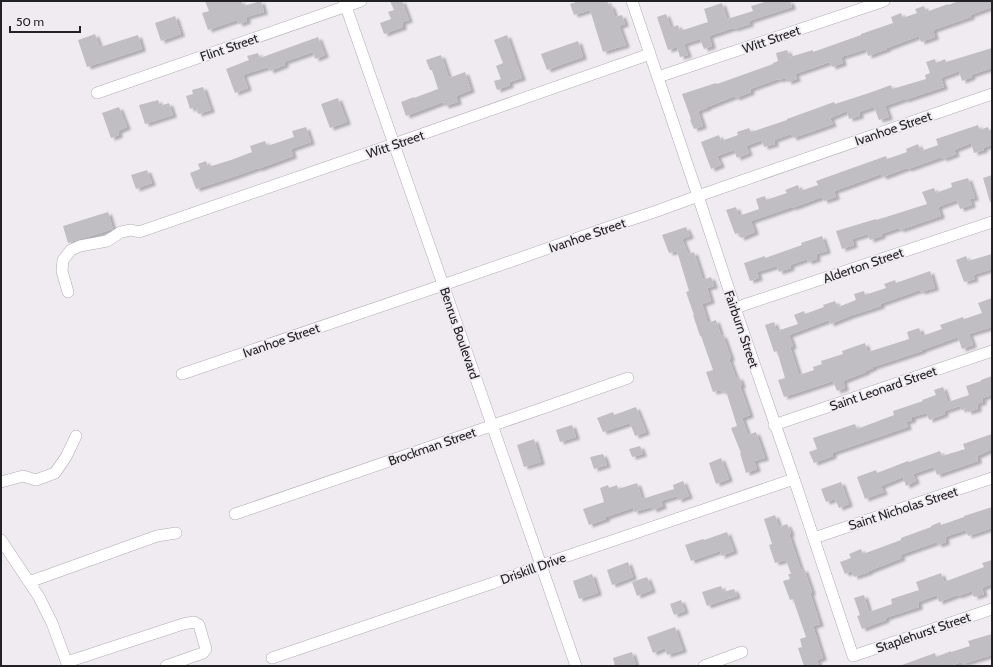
<svg xmlns="http://www.w3.org/2000/svg" width="993" height="667" font-family="Cabin,sans-serif">
<style>
.building{fill:#c1bec3;filter:url(#shadow)}
.lines{fill:none;stroke-linecap:round;stroke-linejoin:round}
.minor-casing{stroke:#b0acb1;stroke-width:12}
.minor{stroke:#fff;stroke-width:11}
.labels{text-anchor:middle;dominant-baseline:central;stroke-width:3.5;stroke-linejoin:round;paint-order:stroke}
.street-label{font-size:13px;fill:#222123;stroke:#efebf1}
</style>
<defs>
<filter id="shadow"><feDropShadow dx="4" dy="2.5" stdDeviation="1" flood-color="#0004"/></filter>
</defs>
<rect width="100%" height="100%" fill="#efebf1"/>
<path class="building" d="M205 1H241L243 6 261 1 264 12 246 17 247 21 239 24 237 20 208 30 202 13 209 11Z
M390 1H402L409 20 402 22 403 27 384 34 380 23 391 19 388 12 394 10Z
M579 1H607L609 6 611 5 615 17 622 15 625 24 619 26 626 45 603 52 590 10 574 15 570 4Z
M768 1H790L792 7 749 21 750 24 734 29 733 28 709 36 712 46 704 49 700 39 684 44 688 55 680 57 677 47 668 50 657 17 666 14 671 28 678 25 680 31 708 22 704 9 722 3 727 19 753 11 751 6Z
M959 1H992V7L970 15 971 17 933 30 935 37 921 42 919 36 887 48V49L868 56 866 49 841 57 843 63 832 67 830 62 795 74 797 79 788 82 786 78 778 80V79L750 89 751 92 736 98 735 96 707 107V108L698 111 703 126 694 129 690 120 691 119 682 94 716 83 717 84 773 64V63L778 61 776 53 787 50 790 57 813 50V52L861 35V34L893 23 891 17 901 13 903 18 917 13 915 9 924 6 926 12 948 4V5Z
M175 16 181 34 161 41 155 23Z
M95 34 100 47 138 35 142 49 87 67 78 40Z
M507 35 522 78 509 82 510 85 497 90 494 81 501 79 496 66 503 63 494 40Z
M318 37 325 55 315 59 313 52 284 62 285 65 270 71 268 67 243 75 248 88 235 93 226 69 249 60 247 56 258 53 260 58Z
M578 41 583 57 563 64 547 70 541 54Z
M992 48V68L971 75 972 77 962 81 959 71 941 78 944 87 905 100V99L885 106 889 117 879 120 874 107 859 112 860 116 849 119 847 111 830 118 833 124 819 129 793 138 791 134 774 140 775 144 764 147 762 140 746 146 749 153 737 158 734 150 717 156 721 165 711 169 701 142 719 135 721 141 738 135 737 132 749 128 751 132 787 120V119L834 102 835 104 869 93 891 85 892 89 926 79 925 75 930 73 926 62 935 59 936 63 945 59 946 62Z
M441 55 449 78 465 72 471 90 456 96 458 102 445 106 443 102 406 116 401 102 414 97V98L438 89 432 70H430L426 60Z
M203 87 211 110 198 114 196 107 190 109 186 96 193 94 192 90Z
M338 98 347 122 330 128 321 104Z
M158 100 160 106 169 103 173 115 145 124 139 105Z
M119 107 127 127 118 131 119 135 111 138 102 113Z
M978 125 980 130 988 127 992 138V145L983 148 984 150 974 153 971 143 954 150 956 154 943 159 942 157 908 169 907 168 883 177 881 174 843 188 834 191 836 197 824 201 822 197 792 208V207L751 221 755 232 741 238 738 233 735 234 726 210 736 207 739 216 759 209 756 199 765 196 766 200 787 193 785 190 798 185 800 191 818 185 816 181 886 156 887 159 907 152 906 149 918 144 921 151 938 145 936 139Z
M306 127 311 142 291 149 293 156 258 169V168L233 177 196 189 190 173 200 169 198 164 206 161 208 167 231 160 252 152 250 146 265 141 267 146 294 137 292 131Z
M147 170 152 183 136 189 131 175Z
M992 175V201L990 202 983 178Z
M968 178 975 198 970 199 972 205 960 209 957 200 938 207 941 216 900 230 899 228 881 234 882 236 870 240 868 234 852 239 854 245 842 249 836 231 876 219V220L886 217 927 204 922 192 934 188 936 193 952 187 951 183Z
M108 212 113 229 77 240 68 243 63 226Z
M686 227 690 236 682 239 688 254 694 252 703 280 711 277 714 286 707 288 711 301 702 304 708 323 716 320 721 336 723 335 731 358 729 359 736 378 739 377 742 385 740 386 750 415 742 418 748 435 756 432 765 458 754 461 757 469 746 473 740 453H741L731 428 737 426 726 391 722 392 721 390 713 392 706 372 713 370 701 336H700L693 315H694L686 292 689 291 677 251 669 253 662 235Z
M822 236 827 251 816 254 817 259 808 262 807 259 790 265 791 268 779 272 777 266 757 272 759 278 750 281 744 263 765 256V258L802 245 801 243Z
M992 254V269L973 275 975 279 964 282 956 260 966 256 968 261Z
M930 271 935 288 921 292 920 290 880 304 881 306 850 316 830 324 829 320 789 335 793 346 790 347 799 375 814 370 813 367 822 364 821 361 843 354 842 351 865 343 868 352 909 339 907 332 919 328 922 336 942 329 940 325 963 317 964 319 982 313 978 303 992 298V327L969 334 973 345 962 349 958 337 922 350V351L873 367V368L866 371V372L843 381 845 388 837 391 833 381 784 397 778 380 785 378 777 351 774 352 765 325 774 322 777 331 798 324 794 315 804 311 805 314 824 307 823 305 835 301 838 307 856 300 854 294 864 291 865 295 886 288 884 284 895 280 896 283Z
M992 376V395L982 398 983 402 977 404 978 409 968 412 966 408 961 410 960 406 944 411 945 414 929 420 927 413 912 417V420L906 422 908 427 832 453 833 456 814 463 809 452 817 449 813 438 855 424 857 429 894 415 893 411 923 401 922 400 936 395 934 390 943 387 948 402 969 395 966 386 981 381V380Z
M636 407 646 432 635 436 630 423 603 432 597 418 613 412 614 415Z
M572 425 576 437 560 442 556 430Z
M992 434V449L977 456 978 461 937 475 934 467 913 474 916 481 906 486 903 477 881 486 884 492 865 499 857 477 876 470 877 473 908 461 909 462 940 451 942 456 965 449 963 444Z
M534 439 541 462 524 467 517 445Z
M640 446 643 454 632 457 629 449Z
M603 454 607 465 594 469 590 457Z
M721 458 729 479 716 484 709 463Z
M683 481 689 496 678 500 677 496 661 501 663 506 653 510 652 507 634 512 633 508 606 517V519L589 525 583 509 604 502 600 488 608 485 609 488 617 485 618 489 637 483 642 499 674 489 673 485Z
M841 482 849 504 839 508 835 499 826 502 821 489Z
M992 507V528L968 536 966 530 945 537 946 542 938 545 937 542 900 555 902 558 869 571V572L854 577 852 571 845 574 840 562 851 558 849 554 861 549 863 554 901 540V538L931 527V526L940 522 941 525 964 517V516Z
M775 515 779 527 787 524 791 533 789 534 801 570 804 569 812 592 810 593 820 624 813 626 823 658 817 660 819 666H804L798 648 802 647 800 639 806 637 793 599 790 600 783 581 790 579 788 574H791L786 560 775 563 769 545 772 544 764 519Z
M727 532 734 551 721 556 720 551 691 561 685 545 703 539 704 540Z
M992 560V584L982 588 984 594 974 597 972 591 958 596 957 595 939 602 937 595 918 602 919 607 885 618 886 620 862 629 857 616 860 615 854 598 864 595 869 612 892 604 891 599 919 590 916 582 941 573 944 582 984 567 982 563Z
M628 562 633 577 612 585 607 570Z
M592 574 598 593 579 599 573 581Z
M647 577 652 590 637 596 632 582Z
M721 586 723 592 734 589 737 596 707 606 702 592Z
M681 600 685 611 674 615 670 604Z
M675 627 683 650 667 655 665 648 653 653 647 637Z
M992 634V655L962 664V662L950 666H902V665L935 653 936 657 951 651V652L970 646 968 641Z
M632 652 636 666H615L613 658Z"/>
<g class="lines">
<g class="minor-casing">
<path id="minor" d="M344 1 541 565 576 666
M632 1 698 196 735 308 794 479 853 656 992 609
M658 77 884 1
M97 93 361 1
M68 292 62 271 63 260 71 250 80 246 107 241 121 232 131 230 139 232 394 144 650 54
M735 308 992 222
M182 374 443 285 612 226 657 211 698 196 992 94
M774 425 992 351
M1 482 23 476 36 480 55 473 66 457 76 436
M235 514 543 408 628 378
M814 538 992 478
M1 540 39 597 52 623 68 666
M29 582 157 536 176 533
M272 658 493 583 541 565 794 479
M67 662 183 624 194 622 199 625 206 649 203 653 166 666
M704 666 742 652"/>
</g>
<use href="#minor" class="minor"/>
</g>
<g class="labels">
<g class="street-label">
<text transform="translate(771 39) rotate(-19)">Witt Street</text>
<text transform="translate(229 47) rotate(-19)">Flint Street</text>
<text transform="translate(893 128) rotate(-19)">Ivanhoe Street</text>
<text transform="translate(395 144) rotate(-19)">Witt Street</text>
<text transform="translate(587 235) rotate(-19)">Ivanhoe Street</text>
<text transform="translate(863 265) rotate(-19)">Alderton Street</text>
<text transform="translate(742 329) rotate(71)">Fairburn Street</text>
<text transform="translate(460 333) rotate(71)">Benrus Boulevard</text>
<text transform="translate(281 340) rotate(-19)">Ivanhoe Street</text>
<text transform="translate(883 388) rotate(-19)">Saint Leonard Street</text>
<text transform="translate(432 446) rotate(-19)">Brockman Street</text>
<text transform="translate(903 508) rotate(-18)">Saint Nicholas Street</text>
<text transform="translate(533 568) rotate(-20)">Driskill Drive</text>
<text transform="translate(923 632) rotate(-19)">Staplehurst Street</text>
</g>
</g>
<rect width="993" height="667" fill="none" stroke="#222123" stroke-width="4"/>
<path d="M10 26v6h70v-6" fill="none" stroke="#222123" stroke-width="2"/>
<text x="16" y="26" font-size="12" fill="#222123" stroke="#efebf1" stroke-width="3" paint-order="stroke">50 m</text>
</svg>
